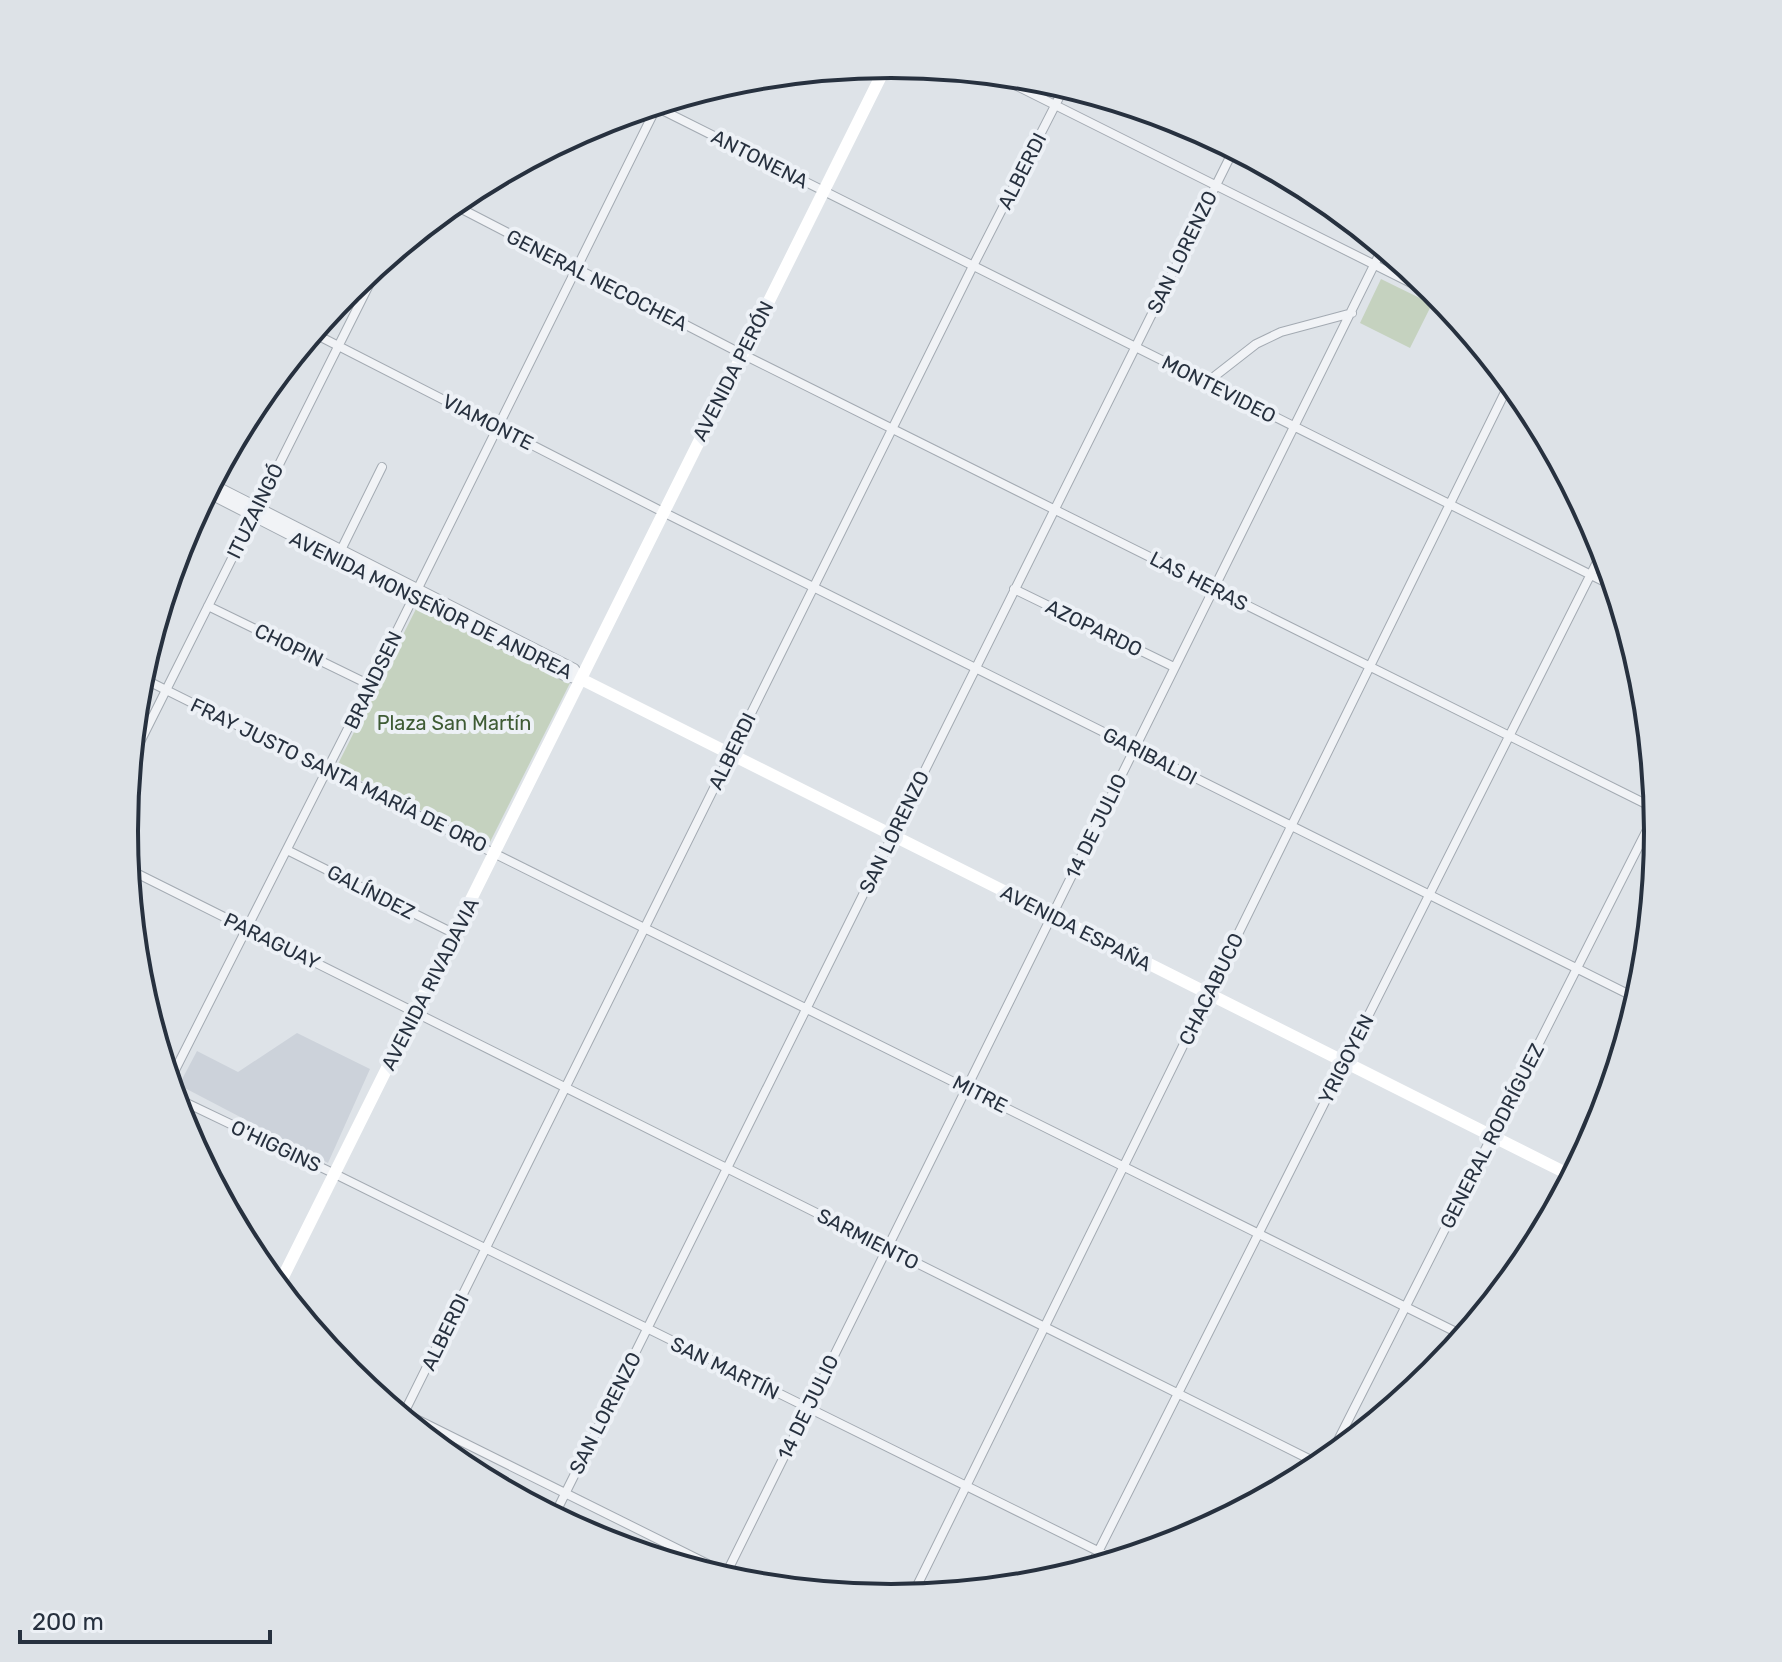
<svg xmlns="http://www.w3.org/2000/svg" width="1782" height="1662" font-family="Rubik,sans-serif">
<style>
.built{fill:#ccd2da}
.green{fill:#c5d2bf}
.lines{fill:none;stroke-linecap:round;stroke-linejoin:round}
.minor-casing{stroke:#a3aab2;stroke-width:10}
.tertiary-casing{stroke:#a3aab2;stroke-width:12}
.minor{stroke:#f1f3f6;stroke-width:8}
.tertiary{stroke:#f1f3f6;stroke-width:10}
.secondary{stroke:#fff;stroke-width:12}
.labels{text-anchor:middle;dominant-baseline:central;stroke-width:8;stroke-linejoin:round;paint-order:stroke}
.street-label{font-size:20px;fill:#27313f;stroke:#edf1f6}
.park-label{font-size:20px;fill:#3e5b34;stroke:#edf1f6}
.rim{fill:none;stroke:#27313f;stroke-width:4}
</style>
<rect width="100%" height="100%" fill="#dee3e8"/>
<path class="built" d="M297 1033 370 1069 328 1163 179 1085 197 1051 238 1072Z"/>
<path class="green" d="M1381 279 1432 304 1410 348 1360 323Z
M417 607 570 683 489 844 336 768Z"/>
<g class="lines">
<g class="minor-casing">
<path id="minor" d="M993 74 1441 298
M654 106 1615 587
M452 204 742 354 1656 809
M313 333 663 512 1638 999
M1206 383 1256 344 1281 332 1352 313
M341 550 382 467
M1014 589 1174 667
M208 606 370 685
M140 677 1464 1336
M131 760 380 263
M287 850 455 934
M128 869 1321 1465
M169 1082 370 685 658 104
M174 1097 335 1174 1116 1560
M386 1404 748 1584
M402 1417 973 266 1065 86
M1328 1460 1656 812
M554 1516 1234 149
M1090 1568 1603 550
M724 1578 1383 247
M912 1596 1510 382"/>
</g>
<g class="tertiary-casing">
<path id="tertiary" d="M211 484 574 669 581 679
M207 492 566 676 581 679"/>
</g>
<use href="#minor" class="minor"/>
<use href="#tertiary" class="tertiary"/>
<path class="secondary" d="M581 679 1572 1176
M278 1287 887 64"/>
</g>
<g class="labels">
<g class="street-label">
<text transform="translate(760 159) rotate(27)">ANTONENA</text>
<text transform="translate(1022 171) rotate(-63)">ALBERDI</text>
<text transform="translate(1182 252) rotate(-64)">SAN LORENZO</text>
<text transform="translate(597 280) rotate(27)">GENERAL NECOCHEA</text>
<text transform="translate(733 371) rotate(-63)">AVENIDA PERÓN</text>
<text transform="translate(1219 389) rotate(27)">MONTEVIDEO</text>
<text transform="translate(488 422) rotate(27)">VIAMONTE</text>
<text transform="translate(255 511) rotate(-64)">ITUZAINGÓ</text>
<text transform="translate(1199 581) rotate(27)">LAS HERAS</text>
<text transform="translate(431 605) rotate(26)">AVENIDA MONSEÑOR DE ANDREA</text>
<text transform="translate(1094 628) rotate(26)">AZOPARDO</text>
<text transform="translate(289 645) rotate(26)">CHOPIN</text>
<text transform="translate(373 680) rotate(-64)">BRANDSEN</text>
<text transform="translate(732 751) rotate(-64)">ALBERDI</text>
<text transform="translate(1150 756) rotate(27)">GARIBALDI</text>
<text transform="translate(339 775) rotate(26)">FRAY JUSTO SANTA MARÍA DE ORO</text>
<text transform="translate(1096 826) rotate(-64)">14 DE JULIO</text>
<text transform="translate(894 832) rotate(-64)">SAN LORENZO</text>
<text transform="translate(371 892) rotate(27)">GALÍNDEZ</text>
<text transform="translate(1076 928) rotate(27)">AVENIDA ESPAÑA</text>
<text transform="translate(272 941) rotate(26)">PARAGUAY</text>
<text transform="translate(430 984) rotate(-63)">AVENIDA RIVADAVIA</text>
<text transform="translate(1211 989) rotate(-64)">CHACABUCO</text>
<text transform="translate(1346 1059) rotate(-63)">YRIGOYEN</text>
<text transform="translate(980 1094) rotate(27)">MITRE</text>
<text transform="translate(1492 1136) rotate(-63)">GENERAL RODRÍGUEZ</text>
<text transform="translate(276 1146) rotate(25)">O'HIGGINS</text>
<text transform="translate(868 1239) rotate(27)">SARMIENTO</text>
<text transform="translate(445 1332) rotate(-64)">ALBERDI</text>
<text transform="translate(725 1368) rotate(26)">SAN MARTÍN</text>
<text transform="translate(808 1407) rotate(-64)">14 DE JULIO</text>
<text transform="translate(605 1413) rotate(-63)">SAN LORENZO</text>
</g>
<g class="park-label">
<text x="454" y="723">Plaza San Martín</text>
</g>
</g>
<path d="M0 0H1782V1662H0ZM138 831a753 753 0 1 1 1506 0a753 753 0 1 1-1506 0Z" fill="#dde2e7" fill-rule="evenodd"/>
<path class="rim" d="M138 831a753 753 0 1 1 1506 0a753 753 0 1 1-1506 0Z"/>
<path d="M20 1630v12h250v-12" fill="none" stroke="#27313f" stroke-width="4"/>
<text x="32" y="1630" font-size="24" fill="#27313f" stroke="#edf1f6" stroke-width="6" paint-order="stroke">200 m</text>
</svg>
